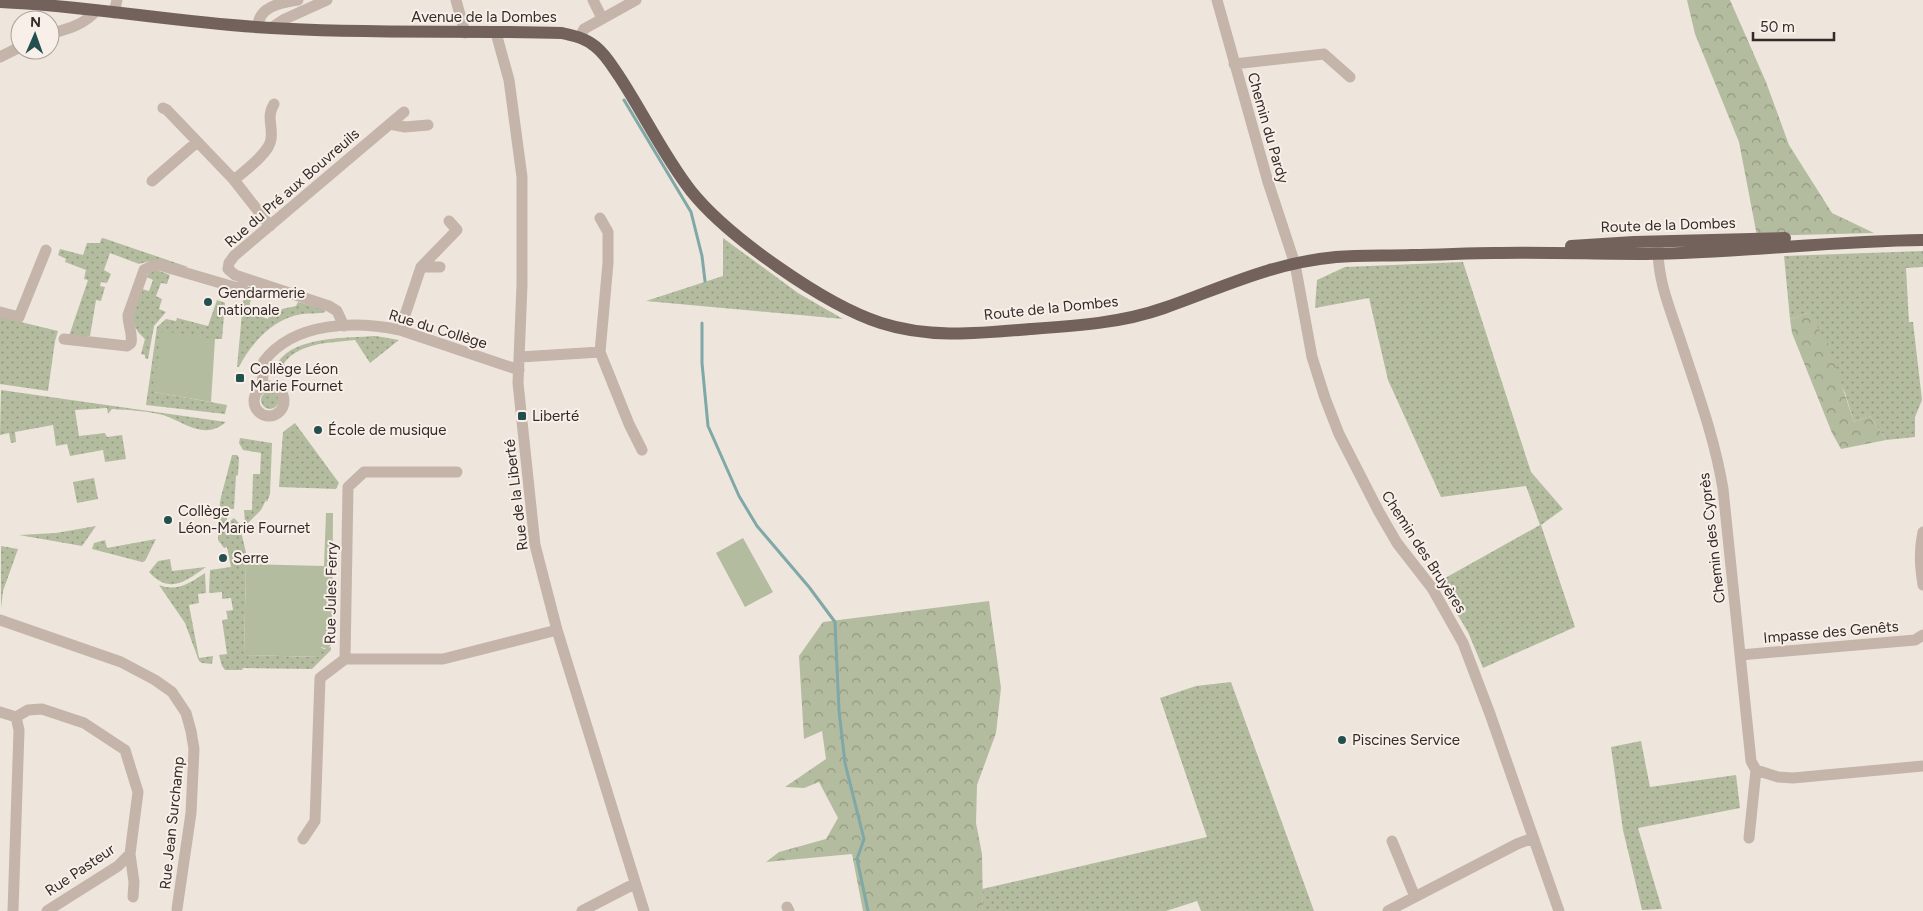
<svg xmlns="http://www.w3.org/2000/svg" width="1923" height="911" font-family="Figtree,sans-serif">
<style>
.grass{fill:url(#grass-dots)}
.forest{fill:url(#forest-crowns)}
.pitch{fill:#b4bc9f}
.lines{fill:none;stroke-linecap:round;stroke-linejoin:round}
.stream{stroke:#7fa8a7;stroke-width:3}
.minor{stroke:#c5b4aa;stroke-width:11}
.major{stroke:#73625c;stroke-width:12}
.poi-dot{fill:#244f4f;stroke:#f7efe8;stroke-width:2}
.labels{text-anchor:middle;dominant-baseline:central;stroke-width:4;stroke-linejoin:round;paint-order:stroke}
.street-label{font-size:15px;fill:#342b29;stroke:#f7efe8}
.poi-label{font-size:15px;fill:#342b29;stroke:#f7efe8;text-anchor:start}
</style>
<defs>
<pattern id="grass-dots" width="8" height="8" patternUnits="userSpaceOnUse" patternTransform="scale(1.25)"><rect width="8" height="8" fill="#b4bc9f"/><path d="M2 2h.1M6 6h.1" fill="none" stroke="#939982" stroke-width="1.8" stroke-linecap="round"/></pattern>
<pattern id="forest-crowns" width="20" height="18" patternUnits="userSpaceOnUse" patternTransform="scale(1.25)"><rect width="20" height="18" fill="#b4bc9f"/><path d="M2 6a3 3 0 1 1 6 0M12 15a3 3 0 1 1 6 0" fill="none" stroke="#939982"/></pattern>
</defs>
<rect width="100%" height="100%" fill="#eee5dd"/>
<path class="grass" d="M103 238 188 267 178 268 150 261 139 264 110 253 104 270 111 274 107 283 101 282 100 286 105 287 101 301 96 300 90 336H69L88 280 84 279 86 270 65 262 66 259 58 255 60 249 83 255 87 243H100L101 239Z
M723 238 798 293 843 319 646 301 723 276Z
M1923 251V267L1906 268 1909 322H1913L1922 400 1915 417V437L1886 440 1870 416 1854 422 1845 393 1808 313 1790 319 1784 256Z
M1463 262 1531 472 1563 509 1541 525 1575 627 1483 668 1468 632 1438 582 1540 525 1526 486 1441 497 1388 380 1369 298 1315 308 1317 280 1345 267Z
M154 269 170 275 167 284 161 283 156 296 162 299 159 309 166 312 154 326 148 359 145 358V355L141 354 145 339 138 332 131 320 142 289 149 291 153 280 147 277 149 271Z
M254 286 248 312 250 313 268 319 271 311 280 314 282 309 296 306 298 302 323 309 326 312C318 314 310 313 302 314 274 318 251 343 239 367H237L244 292 248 287Z
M217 300 225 303 222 339H215L154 392 227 405 225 414 146 405 157 327 166 319 176 321 177 318 208 326Z
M0 317 58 331 55 341 48 391 0 384Z
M376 336 399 340 370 363 355 340C329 343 301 342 284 363L285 367 279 365 278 362C296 336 347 338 376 336Z
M1 390 226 422C204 441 185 422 163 415 147 411 129 410 112 409L108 414 107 408 75 410 79 436 105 433 107 437 122 435 126 459 105 462 103 450 70 456 67 444 56 446 53 425 15 432 16 442 11 443 9 433 0 435Z
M261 400a9 9 0 1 1 18 0a9 9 0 1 1-18 0Z
M295 423 339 483 336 489 279 487 283 432Z
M240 438 272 443 270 494 267 502 266 500 261 510 248 523H245L244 510H252L253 474H260L261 453 243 450 239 443Z
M232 455H237L239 458 238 475 236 476 234 509H219L221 497Z
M94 478 98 499 77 503 73 482Z
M219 516H227V520L229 522 234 518 239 523 248 561 246 562 244 655 319 657 320 647 324 649 331 647V650L312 669 243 668 242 670H225L222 666 219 655 227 654 222 620 228 619 226 611 233 610 231 598 222 599V592L209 593 210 570 231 567 227 547 224 548 218 540Z
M96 526 82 546 19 535 56 533Z
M156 539 145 561 142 562 92 549 94 543 105 540 107 548Z
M1 546 18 549 3 591 1 608Z
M170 559 172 571 206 567C186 581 170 595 149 572L158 561Z
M205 573 206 593 198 594 199 603 189 605 199 658 213 656 212 664 202 663 199 661 185 623 159 585C177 592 190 583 205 573Z
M1231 682 1314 911H1201L1197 901 1166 911H983L982 889 1207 837 1160 698 1196 686Z
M1641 741 1650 787 1736 775 1740 808 1638 828 1662 909 1642 910 1623 830 1611 747Z"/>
<path class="forest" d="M1687 0H1730L1766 82 1789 145 1832 213 1874 233 1757 236 1739 142 1695 34Z
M1808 313 1827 341 1854 422 1870 416 1886 440 1841 449 1832 433 1792 333 1790 319Z
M989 601 1001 688 996 733 977 785 976 823 982 854 983 911H863L852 854 766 862 779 852 826 839 838 818 819 782 804 788 785 787 826 759 822 731 804 739 799 656 823 622Z"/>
<path class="pitch" d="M162 331 215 339 211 402 154 392Z
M326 513H333L332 643 328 649 321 647 320 657 244 655 246 564 324 566Z
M743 538 773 592 745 607 716 553Z"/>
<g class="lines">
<path class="stream" d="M624 100 691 212 702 256 705 281
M702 323V363L708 426 739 496 757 526 809 587 835 622 839 711 845 763 864 839 857 859 868 911"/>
<path class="minor" d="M456 0 465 33
M593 0 602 18
M1217 0 1268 182 1295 264 1312 357 1325 398 1339 434 1379 512 1397 543 1432 588 1463 643 1490 714 1559 911
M114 13 117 0
M258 27C258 6 281 3 298 0
M271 28 285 19 327 0
M496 33 509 80 522 177V285L518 383 535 545 557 630 644 911
M50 34C68 29 84 25 97 10
M580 37 584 29 636 0
M0 57 20 47
M1234 64 1324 54 1350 77
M163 108 167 110 234 180 270 226
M390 124 405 127 428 125
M234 180C244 171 270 153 271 139 273 125 266 117 274 104
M152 181 197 142
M1658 245C1657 281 1671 311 1682 345 1698 393 1715 440 1723 489L1751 761 1756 770 1749 838
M421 267H440
M0 312 19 317 46 250
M344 326 337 311 329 306 235 275 228 269 229 263 234 256 404 112
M400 330 421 267 457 230 449 221
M64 339 127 346 131 343C133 333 128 326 128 315L144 270 152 266 159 265 241 289 245 279
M600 352 608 263V232L600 218
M520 357 600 352 629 424 642 450
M254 401a15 15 0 1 1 30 0a15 15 0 1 1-30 0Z
M262 387 264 361C295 321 356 321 400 330L519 370
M1923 532C1919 551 1920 566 1923 585
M0 620 121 662 155 680 172 692 186 713 191 731 194 749 191 813 177 909
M1740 655 1915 640 1923 635
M345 659 348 487 364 472H457
M345 659H443L557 630
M0 712 16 717 19 730 13 911
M16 717 28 710 42 709 84 723 125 750 138 792 130 854 118 866 47 911
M1756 770 1778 777 1793 778 1923 766
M303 839 315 821 320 678 345 659
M1392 841 1415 897
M130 854 134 882 133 897
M787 907 789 911
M582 911 634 884
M1388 911 1517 844 1533 838"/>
<path class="major" d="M0 2C91 6 180 23 271 28 368 34 465 30 562 33 574 36 586 38 596 47 606 55 612 66 619 76 644 114 663 155 691 191 728 237 825 305 881 323 930 339 981 333 1030 329 1075 326 1122 323 1164 308 1224 287 1271 263 1336 257 1361 255 1387 256 1412 255 1439 255 1467 253 1494 253 1545 252 1595 254 1645 254 1738 253 1830 241 1923 240
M1571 246 1634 242 1785 238"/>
</g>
<g class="poi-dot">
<circle cx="208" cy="302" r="5"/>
<rect x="235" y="373" width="10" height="10" rx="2.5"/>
<rect x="517" y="411" width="10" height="10" rx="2.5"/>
<circle cx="318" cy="430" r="5"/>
<circle cx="168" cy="520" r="5"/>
<circle cx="223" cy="558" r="5"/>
<circle cx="1342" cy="740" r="5"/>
</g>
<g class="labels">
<g class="street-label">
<text x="484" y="17">Avenue de la Dombes</text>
<text transform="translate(1268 128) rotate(74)">Chemin du Pardy</text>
<text transform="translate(292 188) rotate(-41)">Rue du Pré aux Bouvreuils</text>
<text transform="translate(1668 225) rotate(-2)">Route de la Dombes</text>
<text transform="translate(1051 308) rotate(-6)">Route de la Dombes</text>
<text transform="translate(438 329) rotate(17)">Rue du Collège</text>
<text transform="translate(516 495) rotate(-97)">Rue de la Liberté</text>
<text transform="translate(1712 538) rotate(-97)">Chemin des Cyprès</text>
<text transform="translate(1424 552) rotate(57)">Chemin des Bruyères</text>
<text transform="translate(331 593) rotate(-89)">Rue Jules Ferry</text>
<text transform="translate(1831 632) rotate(-5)">Impasse des Genêts</text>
<text transform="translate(172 823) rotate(-84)">Rue Jean Surchamp</text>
<text transform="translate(80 870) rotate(-34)">Rue Pasteur</text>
</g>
<g class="poi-label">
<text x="218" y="293">Gendarmerie<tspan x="218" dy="17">nationale</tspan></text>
<text x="250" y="369">Collège Léon<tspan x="250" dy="17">Marie Fournet</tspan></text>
<text x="532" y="416">Liberté</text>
<text x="328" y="430">École de musique</text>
<text x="178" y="511">Collège<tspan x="178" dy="17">Léon-Marie Fournet</tspan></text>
<text x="233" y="558">Serre</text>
<text x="1352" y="740">Piscines Service</text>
</g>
</g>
<g transform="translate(35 35) rotate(2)"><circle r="24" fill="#f7efe8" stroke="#a9a19c"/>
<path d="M0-4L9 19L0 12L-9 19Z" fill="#244f4f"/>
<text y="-8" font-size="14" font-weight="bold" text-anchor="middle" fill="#342b29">N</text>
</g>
<path d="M1753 32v8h81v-8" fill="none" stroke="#342b29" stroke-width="2.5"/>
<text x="1760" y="32" font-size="15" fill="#342b29" stroke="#f7efe8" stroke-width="4" paint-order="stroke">50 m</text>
</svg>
